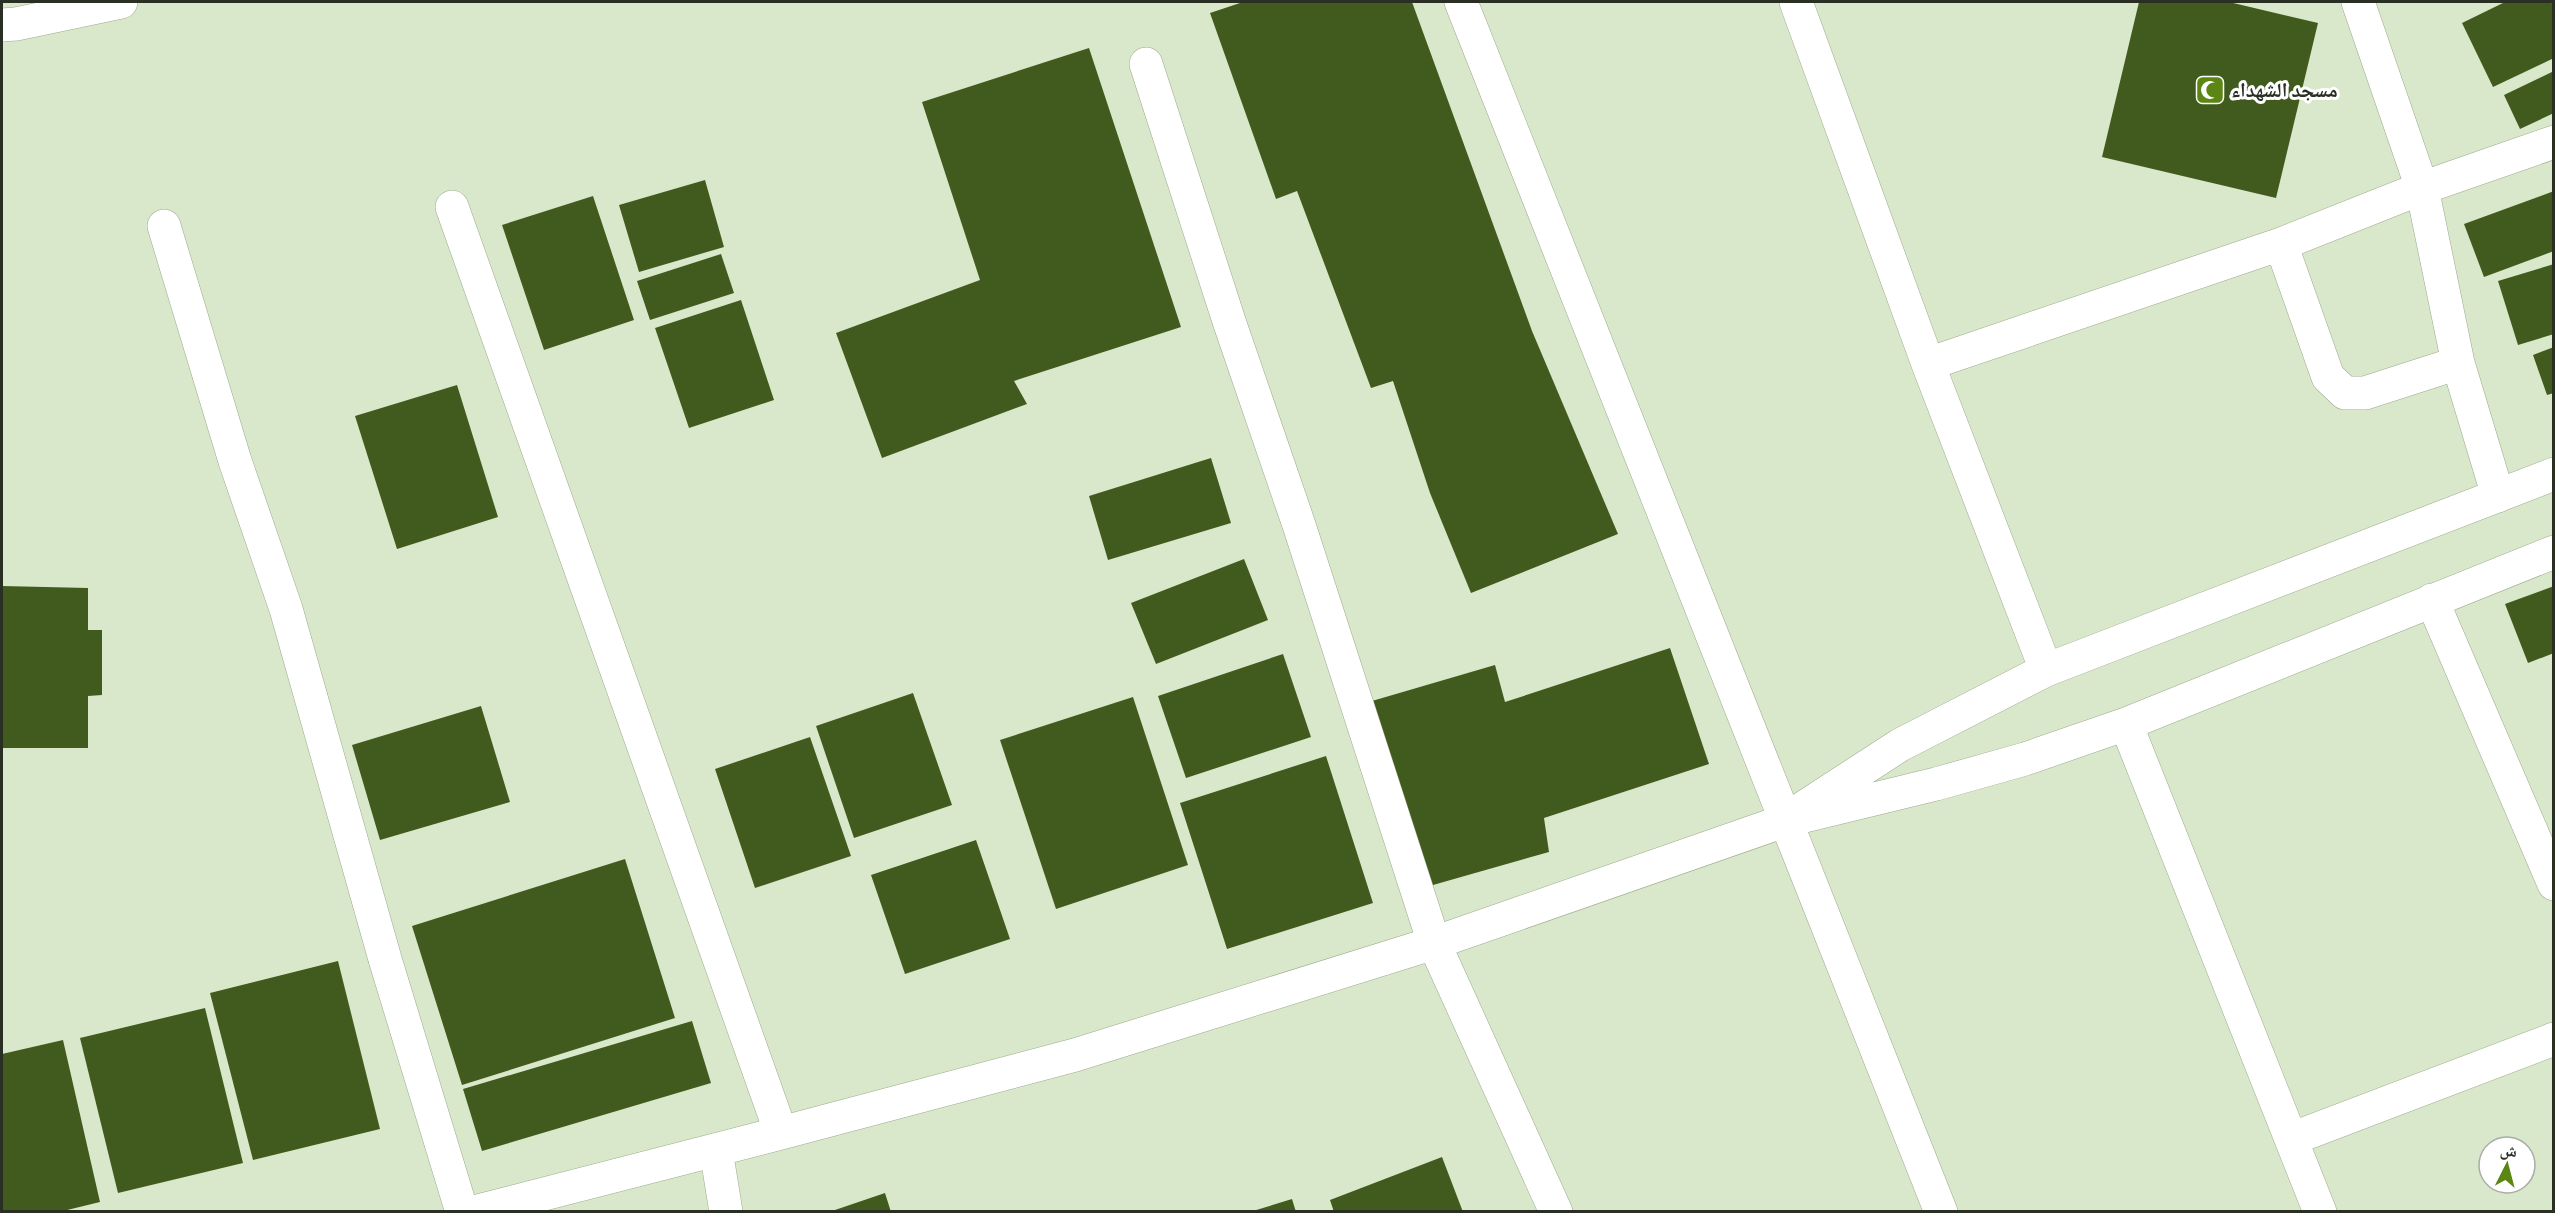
<svg xmlns="http://www.w3.org/2000/svg" width="2555" height="1213" font-family="'Fira Sans Condensed','Noto Naskh Arabic',sans-serif">
<style>
.building{fill:#415b1e}
.lines{fill:none;stroke-linecap:round;stroke-linejoin:round}
.minor-casing{stroke:#9caa8e;stroke-width:34}
.minor{stroke:#fff;stroke-width:33}
.labels{text-anchor:middle;dominant-baseline:central;stroke-width:6;stroke-linejoin:round;paint-order:stroke}
.poi-label{font-size:20px;font-weight:bold;fill:#292f23;stroke:#fff;text-anchor:start}
</style>
<rect width="100%" height="100%" fill="#d9e8ca"/>
<path class="building" d="M1243 2H1412L1532 331 1618 534 1471 593 1430 493 1393 381 1371 388 1297 191 1276 199 1210 13Z
M2139 2H2229L2318 23 2276 198 2102 157Z
M2505 2H2551L2554 7V58L2493 87 2462 23Z
M1089 48 1181 327 1014 381 1027 404 882 458 836 333 980 280 922 102Z
M2554 71V113L2520 129 2504 95Z
M705 180 724 247 639 272 619 205Z
M2554 191V251L2484 277 2464 224Z
M593 196 634 320 544 350 502 225Z
M721 254 734 293 650 320 637 281Z
M2554 264V334L2518 345 2498 281Z
M741 300 774 400 689 428 655 328Z
M2554 347V393L2547 395 2533 355Z
M457 385 498 517 397 549 355 416Z
M1211 458 1231 523 1108 560 1089 496Z
M1244 559 1268 620 1156 664 1131 603Z
M2 586 88 588V630H102V695L88 696V748H2Z
M2554 586V653L2528 663 2505 604Z
M1670 648 1709 764 1544 818 1549 852 1426 887 1372 701 1495 665 1505 702Z
M1283 654 1311 737 1186 778 1158 696Z
M913 693 952 805 854 838 816 726Z
M1133 697 1188 865 1056 909 1000 740Z
M481 706 510 802 380 840 352 745Z
M810 737 851 856 755 888 715 769Z
M1326 756 1373 903 1227 949 1180 803Z
M976 840 1010 939 905 974 871 875Z
M625 859 675 1018 462 1085 412 926Z
M338 961 380 1129 253 1160 210 993Z
M205 1008 243 1163 118 1193 80 1038Z
M692 1021 711 1083 482 1151 463 1089Z
M63 1040 100 1202 59 1212H2V1054Z
M1442 1157 1463 1212H1334L1330 1200Z
M885 1193 891 1212H832V1211Z
M1292 1199 1296 1212H1253V1211Z"/>
<g class="lines">
<g class="minor-casing">
<path id="minor" d="M1461 2 1941 1212
M1796 2 1928 364 2046 670
M2358 2 2422 188 2458 363 2498 496
M2 25 16 24 121 2
M1146 64 1229 321 1299 525 1434 943 1556 1212
M452 207 781 1133
M164 226 235 461 286 609 385 959 462 1212
M2281 244 2328 377 2345 393H2365L2458 363
M1928 364 2281 244 2422 188 2554 142
M2432 600 2554 884
M2126 724 2320 1212
M1803 808 1900 745 2046 670 2554 474
M2291 1139 2554 1039
M716 1150 726 1212
M474 1212 781 1133 1075 1055 1434 943 1784 821 1936 784 2025 759 2126 724 2554 552"/>
</g>
<use href="#minor" class="minor"/>
</g>
<defs>
<g id="mosque-square" transform="scale(1.5)"><rect x="-9" y="-9" width="18" height="18" rx="4" fill="#5b8613" stroke="#fff"/><path d="M3.5-4.9A6 6 0 1 0 3.5 4.9A5 5 0 1 1 3.5-4.9Z" fill="#fff"/></g>
</defs>
<g fill-rule="evenodd">
<use href="#mosque-square" x="2210" y="90"/>
</g>
<g class="labels">
<g class="poi-label">
<text x="2231" y="90">مسجد الشهداء</text>
</g>
</g>
<rect width="2555" height="1213" fill="none" stroke="#292f23" stroke-width="6"/>
<g transform="translate(2507 1165) rotate(6)"><circle r="28" fill="#ffffff" stroke="#a9aca7" stroke-width="1.5"/>
<path d="M0-4.5L10 22L0 15L-10 22Z" fill="#5b8613"/>
<text y="-9" font-size="16" font-weight="bold" text-anchor="middle" fill="#292f23">ش</text>
</g>
</svg>
